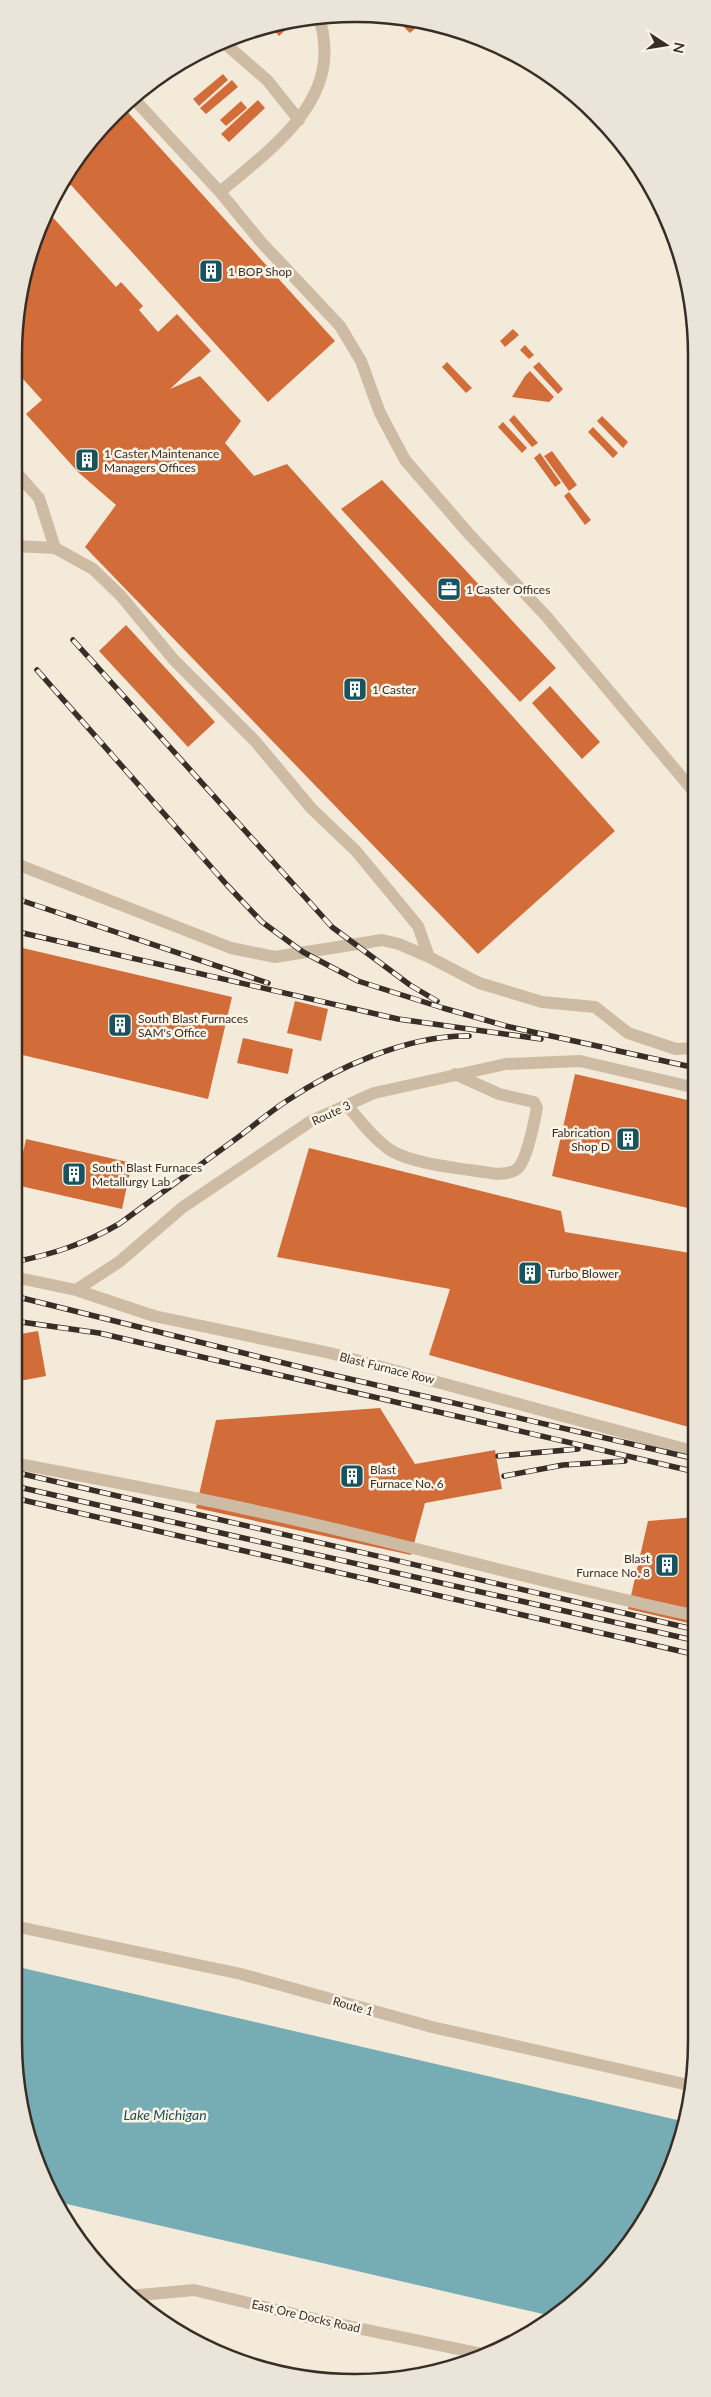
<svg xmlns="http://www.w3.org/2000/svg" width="711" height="2397" font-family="Lato,sans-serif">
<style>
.water{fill:#76acb4}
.building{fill:#d26d3a}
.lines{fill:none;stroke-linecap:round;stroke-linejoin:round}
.minor{stroke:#cebba4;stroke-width:12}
.rail-casing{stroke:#382e27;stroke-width:5.5}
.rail{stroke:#fbf4e7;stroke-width:4;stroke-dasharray:11;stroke-linecap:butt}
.labels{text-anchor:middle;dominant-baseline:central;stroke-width:5;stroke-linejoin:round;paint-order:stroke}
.poi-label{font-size:12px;fill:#382e27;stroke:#fbf4e7;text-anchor:start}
.street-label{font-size:12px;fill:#382e27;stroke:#fbf4e7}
.water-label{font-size:14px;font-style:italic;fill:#18535e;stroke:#fbf4e7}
.rim{fill:none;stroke:#382e27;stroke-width:2.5}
</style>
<rect width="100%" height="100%" fill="#f4eada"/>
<path class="water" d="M14 1966 686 2122 671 2172 640 2231 597 2283 556 2317 58 2202 40 2172 20 2108 14 2041Z"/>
<path class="building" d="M395 18 422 20 423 21 410 33Z
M289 20 292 24 279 36 274 30 283 22Z
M223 74 228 80 199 106 193 99Z
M232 80 238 87 206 114 200 108Z
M258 100 265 108 229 142 221 134Z
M241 101 247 108 226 126 220 120Z
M123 107 335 341 268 402 71 185 52 201 72 165 114 114Z
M47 211 116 287 121 282 143 306 139 310 158 332 177 314 211 351 170 389 200 376 241 421 225 443 254 476 287 464 615 831 478 954 85 547 116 505 78 472 26 414 42 400 14 369 20 289 40 224Z
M513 329 519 335 505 347 500 341Z
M525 345 534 355 529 359 520 350Z
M447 362 472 388 466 393 442 367Z
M539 362 563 389 558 394 533 367Z
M530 371 554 397 549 402 512 397 525 376Z
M514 415 538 443 532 447 509 420Z
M602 416 628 442 623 448 597 421Z
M503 422 527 448 522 453 498 427Z
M593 427 618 453 613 458 588 432Z
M552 451 577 485 569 491 544 456Z
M540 453 561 483 555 487 534 458Z
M382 480 556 668 520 702 341 509Z
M569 492 591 520 585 525 564 496Z
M126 625 215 722 188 747 99 651Z
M550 686 600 742 582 759 532 703Z
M14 946 232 997 208 1099 14 1053Z
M295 1001 328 1009 321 1041 287 1033Z
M243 1038 293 1049 288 1074 237 1063Z
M575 1074 696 1102V1210L552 1176Z
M26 1139 132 1163 122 1209 16 1185Z
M309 1148 561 1211 565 1232 696 1254V1429L429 1355 450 1289 277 1257Z
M38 1331 46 1376 14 1382V1335Z
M380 1408 415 1464 495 1450 502 1489 425 1503 411 1555 196 1508 216 1420Z
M696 1517 697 1625 628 1609 648 1521Z"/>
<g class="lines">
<path class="minor" d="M317 18C323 26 323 33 324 43 331 109 264 154 220 192L261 242 340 326 361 361 380 413 405 460 469 534 546 616 695 793
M222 41 267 80 299 120
M133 98 220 192
M14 470 39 498 55 548
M14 546 55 548 93 569 121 596 174 660 255 741 311 808 356 851 418 926 429 957 479 983 542 1002 595 1007 628 1033 676 1049 696 1048
M14 863 231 948 275 957 382 940 399 944 429 957
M347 1105C359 1120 371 1135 386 1147 408 1165 468 1169 497 1174 504 1173 511 1174 517 1169 527 1161 534 1122 537 1108L534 1102 499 1094 455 1074
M14 1277 76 1290 119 1262 183 1207 311 1121 374 1093 506 1064 580 1061 696 1088
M76 1290 154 1316 330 1353 696 1452
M14 1463C125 1484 237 1505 347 1532 464 1560 579 1591 697 1616
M14 1926 241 1974 432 2027 693 2086
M129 2296 194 2290 319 2320 483 2354"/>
<g class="rail-casing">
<path id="rail" d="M73 640 332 927 410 985 437 1001
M37 670 227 885 262 922 303 952 358 981 443 1008 510 1027 611 1049
M14 898 268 983
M14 931 398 1019 541 1039
M605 1048 696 1068
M14 1262C54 1254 84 1244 119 1224 157 1196 195 1169 233 1141 251 1128 267 1114 285 1102 335 1068 407 1035 469 1036
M14 1296 324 1373 696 1459
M14 1321 99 1333 696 1472
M498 1456 578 1449
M14 1472 697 1630
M504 1476 563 1465 625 1461
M14 1486 697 1641
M14 1498 697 1655"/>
</g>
<use href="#rail" class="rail"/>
</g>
<defs>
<g id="building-square" transform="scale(1.25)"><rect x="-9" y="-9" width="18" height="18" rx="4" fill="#18535e" stroke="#fbf4e7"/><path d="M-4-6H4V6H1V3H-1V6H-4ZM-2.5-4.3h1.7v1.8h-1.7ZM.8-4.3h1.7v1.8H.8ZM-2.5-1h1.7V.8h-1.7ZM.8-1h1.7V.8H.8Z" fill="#fff"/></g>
<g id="office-square" transform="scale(1.25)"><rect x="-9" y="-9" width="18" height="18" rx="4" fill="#18535e" stroke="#fbf4e7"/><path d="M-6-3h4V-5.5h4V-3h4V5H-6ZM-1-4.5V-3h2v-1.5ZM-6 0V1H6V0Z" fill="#fff"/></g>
</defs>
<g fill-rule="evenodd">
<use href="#building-square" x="211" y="271"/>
<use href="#building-square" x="87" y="460"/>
<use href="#office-square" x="449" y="589"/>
<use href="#building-square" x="355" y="689"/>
<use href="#building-square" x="120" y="1025"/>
<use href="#building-square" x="628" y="1139"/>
<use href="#building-square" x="74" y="1174"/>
<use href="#building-square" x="530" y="1273"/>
<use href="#building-square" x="352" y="1476"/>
<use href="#building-square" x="667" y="1565"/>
</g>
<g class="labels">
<g class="poi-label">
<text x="228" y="271">1 BOP Shop</text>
<text x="104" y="453">1 Caster Maintenance<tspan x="104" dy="14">Managers Offices</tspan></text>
<text x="466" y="589">1 Caster Offices</text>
<text x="372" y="689">1 Caster</text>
<text x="138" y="1018">South Blast Furnaces<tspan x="138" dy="14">SAM's Office</tspan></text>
<text x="610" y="1132" text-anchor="end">Fabrication<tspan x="610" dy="14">Shop D</tspan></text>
<text x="92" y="1167">South Blast Furnaces<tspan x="92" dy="14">Metallurgy Lab</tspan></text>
<text x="548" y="1273">Turbo Blower</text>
<text x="370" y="1469">Blast<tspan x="370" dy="14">Furnace No. 6</tspan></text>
<text x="650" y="1558" text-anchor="end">Blast<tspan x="650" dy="14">Furnace No. 8</tspan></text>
</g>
<g class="street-label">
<text transform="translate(331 1113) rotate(-25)">Route 3</text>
<text transform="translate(387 1368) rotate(14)">Blast Furnace Row</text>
<text transform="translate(353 2006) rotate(16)">Route 1</text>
<text transform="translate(306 2316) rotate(13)">East Ore Docks Road</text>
</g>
<g class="water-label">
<text x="165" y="2114">Lake Michigan</text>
</g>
</g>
<path d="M0 0H711V2397H0ZM355 22H355A333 333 0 0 1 688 355V2041A333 333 0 0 1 355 2374H355A333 333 0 0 1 22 2041V355A333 333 0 0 1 355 22Z" fill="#ebe4d8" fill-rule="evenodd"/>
<path class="rim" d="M355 22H355A333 333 0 0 1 688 355V2041A333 333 0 0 1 355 2374H355A333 333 0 0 1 22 2041V355A333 333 0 0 1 355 22Z"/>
<g transform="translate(666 45) rotate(102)" stroke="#fbf4e7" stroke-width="4" paint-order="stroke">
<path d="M0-4L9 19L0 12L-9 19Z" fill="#382e27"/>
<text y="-8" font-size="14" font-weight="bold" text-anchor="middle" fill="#382e27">N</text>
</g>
</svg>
